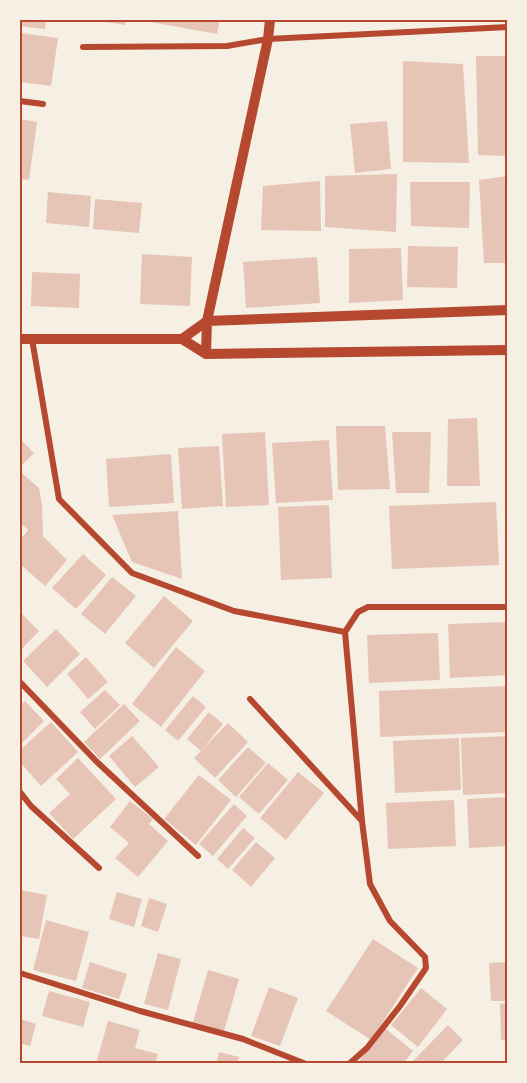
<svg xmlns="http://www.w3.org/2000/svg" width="527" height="1083" font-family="Helvetica,sans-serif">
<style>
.building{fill:#e6c5b7}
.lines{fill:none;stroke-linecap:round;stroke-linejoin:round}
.minor{stroke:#b5482f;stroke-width:6}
.tertiary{stroke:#b5482f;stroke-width:10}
.neatline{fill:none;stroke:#b5482f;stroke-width:2}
</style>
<rect width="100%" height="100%" fill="#f6efe4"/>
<path class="building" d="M20 20H46L45 29 20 26Z
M99 20H126L125 25 99 21Z
M145 20H220L217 34 145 21Z
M20 33 58 38 51 86 20 82Z
M476 56H508V156L478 155Z
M403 61 463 64 469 163 403 162Z
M20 119 37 122 29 180 20 179Z
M387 121 391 169 355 173 350 124Z
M397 174 396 232 325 227V176Z
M508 176V263H484L479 180Z
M320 181 321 231 261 230 263 186Z
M410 182H470L469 228 411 226Z
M48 192 91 196 89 227 46 223Z
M95 199 142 203 139 233 93 229Z
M408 246 458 247 457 288 407 287Z
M401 248 403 300 349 303V249Z
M142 254 192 257 190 306 140 304Z
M317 257 320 303 246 308 243 262Z
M32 272 80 274 79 308 31 306Z
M477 418 480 486H447L448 419Z
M336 426H385L390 489 338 490Z
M265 432 269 505 226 507 222 434Z
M392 432H431L429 493H396Z
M20 439 34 453 20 467Z
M329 440 333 500 276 503 272 443Z
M219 446 223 506 182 509 178 448Z
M171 454 174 503 109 507 106 459Z
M22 473 39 488 42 505 43 536 67 560 45 586 20 564V540L28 530 20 522V477Z
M496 502 499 565 392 569 389 506Z
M329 505 332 578 281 580 278 507Z
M178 511 182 579 132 562 112 515Z
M83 554 106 575 76 609 52 588Z
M112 577 136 596 105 634 81 614Z
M164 596 193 621 154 668 125 643Z
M20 612 39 631 20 651Z
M508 622V675L450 678 448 624Z
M56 629 80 654 47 687 23 661Z
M438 633 440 680 369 683 367 635Z
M176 647 205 671 161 727 132 704Z
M86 657 108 682 88 699 67 674Z
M508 686V732L380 737 379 691Z
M105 690 120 705 95 729 80 712Z
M193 696 206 707 178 741 165 730Z
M25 701 44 721 20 745V706Z
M124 704 140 721 100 759 84 742Z
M209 712 223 724 201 751 187 739Z
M51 722 78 752 41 786 20 762V750Z
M228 723 248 742 215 778 194 758Z
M132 736 159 767 135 787 109 756Z
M508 736V793L463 795 461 738Z
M459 738 461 790 395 793 393 741Z
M248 747 266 763 236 797 218 780Z
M78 758 116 799 73 839 49 813 70 794 56 779Z
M268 763 288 780 259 814 239 797Z
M298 772 324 793 286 840 260 818Z
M199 775 231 800 196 845 164 819Z
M508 797V846L469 848 467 799Z
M454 800 456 846 388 849 386 803Z
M130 801 153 819 149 824 168 841 138 877 115 858 129 843 110 827Z
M234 804 247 816 213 856 199 844Z
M243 828 255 838 228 869 217 859Z
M256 842 275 858 251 887 232 870Z
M20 890 47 895 39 939 20 936Z
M117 892 142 899 134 927 109 919Z
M149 898 167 904 158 932 141 926Z
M46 920 89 932 76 981 33 970Z
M373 939 418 968 371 1040 326 1011Z
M158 953 181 959 168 1010 144 1004Z
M90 962 127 974 119 999 82 988Z
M508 962V1001H491L489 963Z
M208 970 239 979 224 1031 193 1022Z
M269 987 298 998 280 1046 251 1036Z
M421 988 447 1009 418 1047 391 1025Z
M49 991 90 1002 83 1027 42 1016Z
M508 1003V1040H501L500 1004Z
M20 1019 36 1024 30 1046 20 1043Z
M108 1021 140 1030 135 1048 158 1054 155 1064H96Z
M448 1025 463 1040 440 1064H410Z
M385 1028 413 1051 403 1064H357Z
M219 1052 239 1057 237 1064H216Z"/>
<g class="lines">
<path class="minor" d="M83 47 227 46 268 39 508 27
M20 101 43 104
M32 339 59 499 132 573 234 611 345 632
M20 682 97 762 198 856
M250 699 362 821
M20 792 31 806 99 868
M20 973 140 1011 243 1039 306 1064
M349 1064 367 1048 400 1006 426 968 425 957 390 921 370 884 362 821 345 632 358 612 368 607H508"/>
<path class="tertiary" d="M20 339H182L206 354 508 350
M182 339 207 321 508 310
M206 354 207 321 268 39 270 20"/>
</g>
<rect width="527" height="1083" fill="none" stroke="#f6efe4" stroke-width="42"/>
<rect x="21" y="21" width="485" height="1041" class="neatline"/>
</svg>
